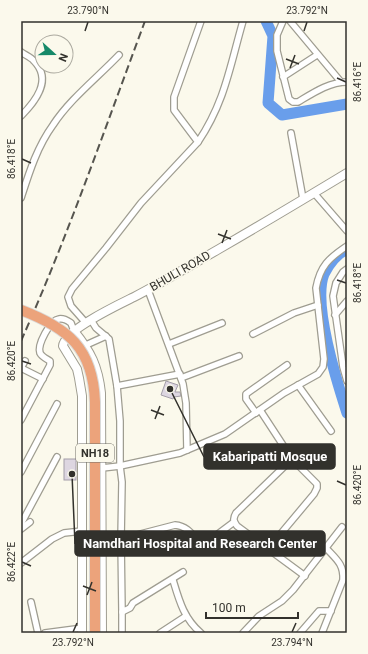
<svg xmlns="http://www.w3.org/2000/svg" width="368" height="654" font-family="Roboto,sans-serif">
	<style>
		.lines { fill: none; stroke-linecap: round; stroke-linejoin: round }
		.river { stroke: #699eeb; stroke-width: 11 }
		.building { fill: #ddd6e1; stroke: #a49ea8 }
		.street-casing { stroke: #9f9d91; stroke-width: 8 }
		.secondary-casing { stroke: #9f9d91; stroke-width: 10 }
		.street { stroke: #fff; stroke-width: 5.5 }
		.secondary { stroke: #fff; stroke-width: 8 }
		.rail { stroke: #56554f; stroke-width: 2; stroke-dasharray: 8 4; stroke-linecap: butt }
		.highway-bridge-casing { stroke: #dadad9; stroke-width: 12; stroke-linecap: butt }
		.highway-bridge { stroke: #eca37b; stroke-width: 10 }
		.ticks { fill: none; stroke: #32312c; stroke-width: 1.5 }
		.labels { text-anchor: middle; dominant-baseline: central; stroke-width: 3.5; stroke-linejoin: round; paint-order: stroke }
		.shield { fill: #fbf9ec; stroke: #6e6d66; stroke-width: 1 }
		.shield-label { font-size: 11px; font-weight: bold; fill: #32312c }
		.street-label { font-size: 12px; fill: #32312c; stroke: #fbf9ec }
		.leader { fill: none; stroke: #32312c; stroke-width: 1.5 }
		.callout-dot { fill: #32312c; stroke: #fbf9ec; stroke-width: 1.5 }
		.callout { fill: #32312c; stroke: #32312c; stroke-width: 1.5 }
		.callout-label { font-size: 13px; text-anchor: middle; font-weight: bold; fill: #fff }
		.neatline { fill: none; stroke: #32312c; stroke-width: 1.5 }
		.ticks-label { font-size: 10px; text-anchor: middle; fill: #32312c }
	</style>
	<rect width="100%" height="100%" fill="#fbf9ec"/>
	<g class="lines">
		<g class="river">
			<polyline points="266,21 273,36 268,103 282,115 347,104"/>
			<path d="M347,249C337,254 329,264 324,274C312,304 337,382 347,413"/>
		</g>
	</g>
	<g class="building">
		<polygon points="166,381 178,385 175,392 180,392 181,396 174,397 173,399 161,395"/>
		<rect x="64" y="459" width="12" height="21"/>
	</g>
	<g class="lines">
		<g class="street-casing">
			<g id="street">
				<path d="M283,21L277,35V51L289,99L293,102H298C313,93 329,82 347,82"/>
				<polyline points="290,21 341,82"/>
				<path d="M21,52C25,55 31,57 34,61C53,80 35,102 21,116"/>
				<polyline points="283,77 317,55"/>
				<polyline points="291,133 303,199"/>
				<path d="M198,142C225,102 230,66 243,21"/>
				<polyline points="314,193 347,231"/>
				<path d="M21,198C29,173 37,147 53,125C70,99 97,78 119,55"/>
				<polyline points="347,269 343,272 336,283 333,296 343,367 347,381"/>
				<polyline points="148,290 183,384 186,403 187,450"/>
				<polyline points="335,315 347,301"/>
				<polyline points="91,320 96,328 109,339 117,386 120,421 120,466 122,482 121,539 122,612 130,608 133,603 183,572"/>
				<polyline points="86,323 71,306 68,297 72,289 106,248 141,203 198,142 174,110 174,97 201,21"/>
				<polyline points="253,334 294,313 318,305"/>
				<polyline points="169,344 222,323"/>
				<polyline points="86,345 106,336"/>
				<polyline points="21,368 43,379"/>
				<polyline points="21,368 25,361"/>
				<polyline points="181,378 239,356"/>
				<polyline points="298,385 331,431"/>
				<polyline points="117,386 180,374"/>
				<polyline points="260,410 292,459 317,484 317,488 314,494 268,549"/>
				<polyline points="256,413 246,399 246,394 287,365"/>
				<path d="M21,420L50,365V361C47,359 42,357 40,353C37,345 50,320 59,319C64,318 68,321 71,323L74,331"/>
				<path d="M292,459L236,513C233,518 233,521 237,526L305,576"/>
				<path d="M102,468L120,466L180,453L225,434L284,393L318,374L323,367L324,359L316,288C320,266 329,258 347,246"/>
				<polyline points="21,472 57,404"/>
				<polyline points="21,524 57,457"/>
				<polyline points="21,529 30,522"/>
				<path d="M102,542L121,539L175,525C187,526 192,534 199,542L206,543L234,522"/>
				<polyline points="21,563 52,539 64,533 82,531"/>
				<path d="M173,580C179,600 184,619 201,633"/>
				<polyline points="31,602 38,633"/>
				<polyline points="45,633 83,628"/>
				<polyline points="122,633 122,612"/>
				<polyline points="160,633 186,616"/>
				<polyline points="243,633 259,616 282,601 293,590 342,527"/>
				<polyline points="300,633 319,611 331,611"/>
				<path d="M322,633L343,580C344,564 336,559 326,548"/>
			</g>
		</g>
		<g class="secondary-casing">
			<g id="secondary">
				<path d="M74,331C91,352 98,366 101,393L102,633"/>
				<path d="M82,633V396L79,378L77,369L63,346C64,330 120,304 134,297C163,282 191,265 219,249C262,224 304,199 347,173"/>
			</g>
		</g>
		<use href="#street" class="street"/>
		<use href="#secondary" class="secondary"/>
		<path class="rail" d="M21,341C68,236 105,128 145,21"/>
		<g class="highway-bridge-casing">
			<path id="highway-bridge" d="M21,310C68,328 93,348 95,402V633"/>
		</g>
		<use href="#highway-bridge" class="highway-bridge"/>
	</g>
	<path class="ticks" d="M85,31L88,22M304,31L307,22M286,59L299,64M290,68L295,55M337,78L346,82M22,159L31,163M218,234L231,239M222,243L227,230M337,280L346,283M22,361L31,364M151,410L164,415M155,419L160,406M337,481L346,485M22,562L31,566M83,586L96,591M87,595L92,582M73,632L77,623M292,632L296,623"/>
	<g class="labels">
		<rect class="shield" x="76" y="444" width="38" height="18" rx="3"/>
		<g class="shield-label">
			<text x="95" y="453">NH18</text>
		</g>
		<g class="street-label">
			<text transform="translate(180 271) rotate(-30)">BHULI ROAD</text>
		</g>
	</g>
	<path class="leader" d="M170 389L204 457M72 474L75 544"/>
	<g class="callout-dot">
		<circle cx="170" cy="389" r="4"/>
		<circle cx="72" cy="474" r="4"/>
	</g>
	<g class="callout">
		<rect x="204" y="444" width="131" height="25" rx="4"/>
		<rect x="75" y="531" width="250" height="25" rx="4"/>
	</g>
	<g class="callout-label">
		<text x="270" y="461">Kabaripatti Mosque</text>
		<text x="200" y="548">Namdhari Hospital and Research Center</text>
	</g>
	<rect width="368" height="654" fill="none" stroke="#fbf9ec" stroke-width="44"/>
	<g transform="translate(54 54) rotate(111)"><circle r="19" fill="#fbf9ec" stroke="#aba99f"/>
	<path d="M0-3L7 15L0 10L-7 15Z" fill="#168969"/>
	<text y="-6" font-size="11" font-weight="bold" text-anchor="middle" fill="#32312c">N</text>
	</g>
	<path d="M206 612v6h92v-6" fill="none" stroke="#32312c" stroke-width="2"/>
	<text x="212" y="612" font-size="12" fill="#32312c" stroke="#fbf9ec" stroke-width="3" paint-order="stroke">100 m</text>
	<rect x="22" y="22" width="324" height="610" class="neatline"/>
	<g class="ticks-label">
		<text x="88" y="14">23.790°N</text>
		<text x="307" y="14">23.792°N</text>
		<text transform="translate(357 82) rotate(-90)" y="4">86.416°E</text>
		<text transform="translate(11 159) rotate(-90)" y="4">86.418°E</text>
		<text transform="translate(357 283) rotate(-90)" y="4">86.418°E</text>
		<text transform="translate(11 361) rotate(-90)" y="4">86.420°E</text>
		<text transform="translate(357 485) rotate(-90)" y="4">86.420°E</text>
		<text transform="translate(11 562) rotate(-90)" y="4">86.422°E</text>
		<text x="73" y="646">23.792°N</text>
		<text x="292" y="646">23.794°N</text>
	</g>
</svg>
